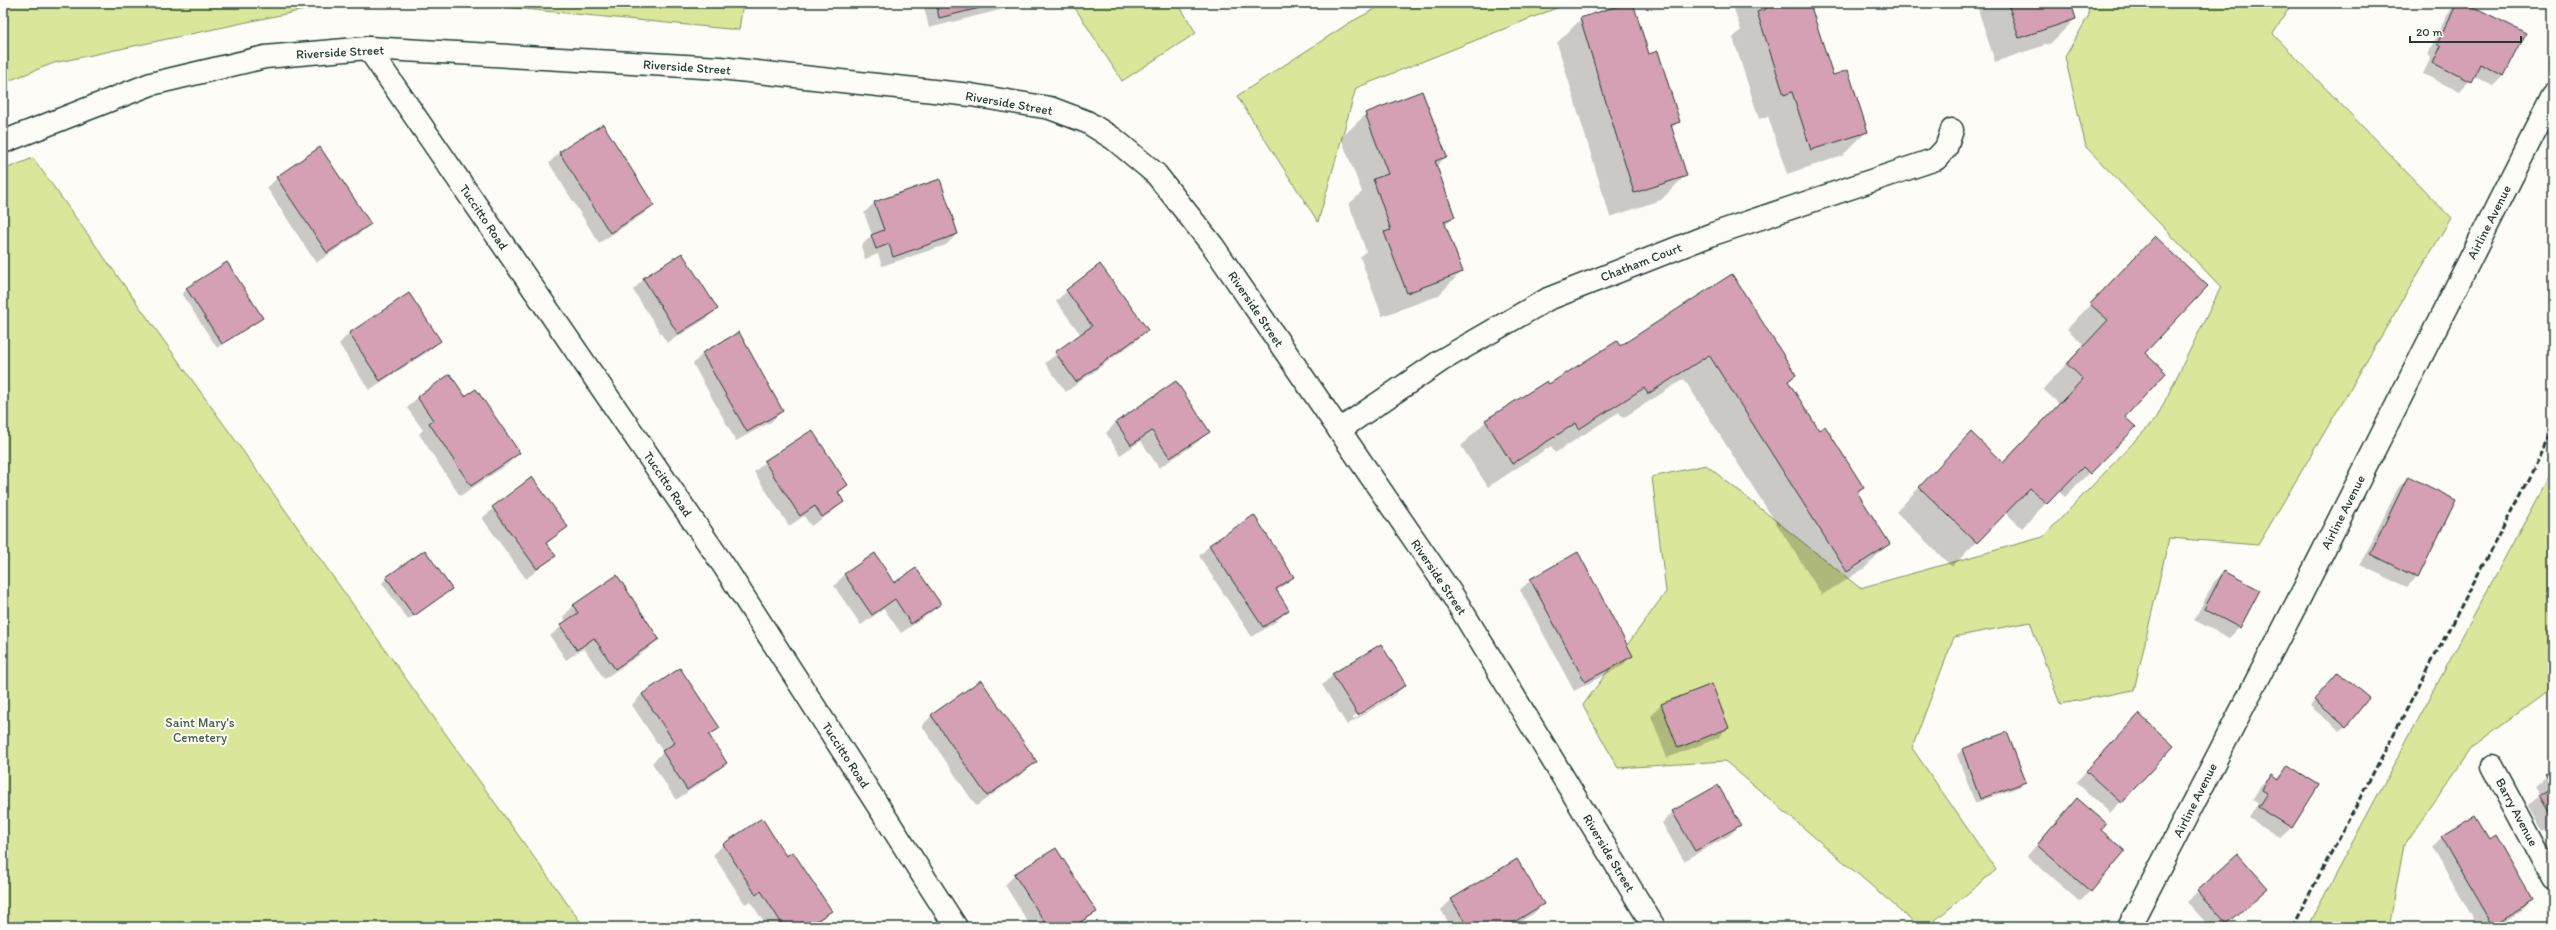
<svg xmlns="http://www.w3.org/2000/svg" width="2556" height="930" font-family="Itim,sans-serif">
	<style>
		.green { fill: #dae699; stroke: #7c9266 }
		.shadow { fill: #0003; fill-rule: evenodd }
		.building { fill: #d6a0b4; stroke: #1f3d34 }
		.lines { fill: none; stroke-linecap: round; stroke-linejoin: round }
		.minor-casing { stroke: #1f3d34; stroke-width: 25 }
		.minor { stroke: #fdfcf7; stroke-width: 22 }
		.rail { stroke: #1f3d34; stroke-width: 3; stroke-dasharray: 6 3; stroke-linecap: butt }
		.labels { text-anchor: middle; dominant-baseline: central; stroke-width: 4; stroke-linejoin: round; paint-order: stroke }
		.street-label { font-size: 13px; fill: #1f3d34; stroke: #fdfcf7 }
		.park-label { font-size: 13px; fill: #445f48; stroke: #fdfcf7 }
	</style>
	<rect width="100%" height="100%" fill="#fdfcf7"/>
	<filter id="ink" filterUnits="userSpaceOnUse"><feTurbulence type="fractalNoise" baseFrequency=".025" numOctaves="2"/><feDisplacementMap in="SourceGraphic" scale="8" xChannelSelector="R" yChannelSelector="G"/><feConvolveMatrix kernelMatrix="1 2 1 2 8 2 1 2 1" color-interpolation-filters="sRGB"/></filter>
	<g filter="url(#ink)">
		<g class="green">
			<polygon points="3,3 337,3 54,63 3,83"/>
			<polygon points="462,3 743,3 739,30"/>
			<polygon points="1072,3 1178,3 1196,33 1122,81"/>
			<polygon points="1386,3 1569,3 1356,88 1318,222 1237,96 1349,23"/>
			<polygon points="2087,3 2292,3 2273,34 2451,218 2258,545 2169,538 2134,690 2060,704 2030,622 1954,637 1912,748 1996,870 1927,927 1920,927 1725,761 1618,768 1583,705 1666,592 1652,477 1706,465 1860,588 2043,537 2156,419 2221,287 2086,147 2065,57 2089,15"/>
			<polygon points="33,158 584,927 3,927 3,170"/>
			<polygon points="2553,468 2553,687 2472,748 2404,845 2389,927 2307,927"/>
		</g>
		<g class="shadow">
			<polygon points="923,3 1019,3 1016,6 929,28"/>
			<polygon points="1632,3 1648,55 1679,121 1671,129 1685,176 1661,200 1610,217 1557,43 1581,19"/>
			<polygon points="1732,3 1819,3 1811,11 1832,77 1866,132 1842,156 1787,174 1768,116 1759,119 1733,38 1741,30"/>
			<polygon points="1976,3 2070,3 2075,19 2051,43 1995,62"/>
			<polygon points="2457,3 2464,3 2504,75 2493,86 2473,76 2460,92 2423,74 2431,57 2427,55 2449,11"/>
			<polygon points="1366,114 1445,157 1436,167 1454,216 1445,226 1462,271 1438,296 1382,316 1360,257 1366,251 1349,204 1362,192 1341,138"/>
			<polygon points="560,152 653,205 642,215 599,243 549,163"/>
			<polygon points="277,178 370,224 359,234 316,263 267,188"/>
			<polygon points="874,203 957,234 946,245 882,266 878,254 865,259 861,246 872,235 864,213"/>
			<polygon points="2155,237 2144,353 2123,417 2134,427 2065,497 2058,491 2022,528 2005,512 1952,567 1896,512 1947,458 2002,463 2059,404 2043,389 2084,345 2067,329"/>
			<polygon points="682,255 716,309 706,319 667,343 633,290 644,279"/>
			<polygon points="1732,275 1795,375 1788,382 1819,431 1863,488 1857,494 1889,543 1865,568 1822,595 1684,379 1623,418 1619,412 1555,453 1551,446 1488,487 1461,446 1486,421 1547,382 1549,385 1620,347"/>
			<polygon points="187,289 261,318 217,348 182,294"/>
			<polygon points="1067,291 1147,330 1136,341 1066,392 1045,363 1081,335 1056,301"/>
			<polygon points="349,333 439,341 429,351 369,390 339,344"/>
			<polygon points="703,353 782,411 771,422 736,441 693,364"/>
			<polygon points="1176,383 1208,431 1198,442 1159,468 1141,441 1120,455 1106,433 1116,422"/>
			<polygon points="418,397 464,398 518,453 508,464 460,496 419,434 423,430 407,408"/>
			<polygon points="765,462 847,485 838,494 843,502 832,512 811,526 804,516 789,526 754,472"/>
			<polygon points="2408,477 2417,577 2407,587 2360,565 2398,488"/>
			<polygon points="532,478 567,527 546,544 555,556 526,579 482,518"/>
			<polygon points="1254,516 1293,577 1276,592 1288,610 1277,621 1252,637 1199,556 1209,546"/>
			<polygon points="874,554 894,584 939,604 929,614 901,633 884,609 861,625 834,586 844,575"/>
			<polygon points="2224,572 2239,628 2229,638 2194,620 2214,582"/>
			<polygon points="617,577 658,639 648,649 604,679 584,648 566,660 550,636 567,622 563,617 573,606"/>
			<polygon points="387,578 451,589 408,620 382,583"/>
			<polygon points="1531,580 1632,655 1622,666 1574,691 1520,590"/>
			<path d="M1333,675L1405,685L1395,695L1347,725L1322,685ZM1394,691V694L1354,719L1353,717Z"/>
			<polygon points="2333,678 2345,726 2340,731 2310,706"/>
			<polygon points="1711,685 1728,727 1718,738 1667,758 1651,716 1661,705"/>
			<polygon points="642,694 718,728 709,737 726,763 715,773 676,800 652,763 663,752 632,705"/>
			<polygon points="932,715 1035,762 1025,772 976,806 922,726"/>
			<polygon points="2129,726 2172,747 2110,813 2076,782"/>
			<polygon points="1962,750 2024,782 2019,787 1975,803 1957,755"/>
			<polygon points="2288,766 2318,785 2291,828 2280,838 2249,818 2258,803 2252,800 2260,787 2271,776 2276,780"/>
			<polygon points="2553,771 2553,825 2543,830 2529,806 2541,795 2535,786"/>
			<polygon points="2077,799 2099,830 2090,891 2080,902 2027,856"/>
			<polygon points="1673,812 1740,825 1730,835 1684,861 1662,823"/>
			<polygon points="761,820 786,858 831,911 811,927 767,927 750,901 745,904 713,855 723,845"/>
			<polygon points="2442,837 2488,840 2532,901 2521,911 2495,927 2478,927 2432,847"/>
			<polygon points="1516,860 1543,904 1533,914 1511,927 1451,927 1441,910 1451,900"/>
			<polygon points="1015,875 1095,912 1077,927 1031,927 1005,885"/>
			<polygon points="2198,892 2256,898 2224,927 2210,927 2187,902"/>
		</g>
		<g class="building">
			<polygon points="936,3 1000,3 939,18"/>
			<polygon points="1627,3 1633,3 1649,54 1658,51 1680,122 1671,125 1687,176 1634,193 1580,18"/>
			<polygon points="1764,3 1812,3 1810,4 1833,75 1848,70 1868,132 1811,150 1792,92 1784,95 1757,12 1766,9"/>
			<polygon points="2008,3 2071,3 2076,19 2019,38"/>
			<polygon points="2457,3 2466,3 2526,33 2504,76 2480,64 2471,82 2433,63 2441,46 2437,44"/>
			<polygon points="1422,91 1447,157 1435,161 1455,217 1444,221 1463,272 1407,293 1384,232 1391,230 1373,179 1388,174 1365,113"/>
			<polygon points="603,124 654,205 610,233 559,152"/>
			<polygon points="320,147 371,224 327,253 276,177"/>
			<polygon points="940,179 958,234 893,257 889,244 876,249 871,235 884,230 874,202"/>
			<polygon points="2155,236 2208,286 2145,353 2166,373 2125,417 2136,427 2090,474 2083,467 2047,504 2030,488 1977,543 1919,487 1971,432 2003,463 2083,379 2067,364 2108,320 2090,304"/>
			<polygon points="682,253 718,309 678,334 643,278"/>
			<polygon points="227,262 263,318 222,344 186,288"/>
			<polygon points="1100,264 1148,330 1076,382 1055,352 1092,326 1066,290"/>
			<polygon points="1732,274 1796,375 1788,381 1819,430 1825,426 1864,488 1857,492 1890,544 1847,572 1709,355 1648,394 1644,388 1579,429 1576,423 1512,464 1485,420 1547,381 1549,384 1617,341 1620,346"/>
			<polygon points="409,293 441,341 380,381 349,333"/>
			<polygon points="739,332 783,411 747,432 702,353"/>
			<polygon points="450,374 465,396 476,389 520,453 471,486 429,423 433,420 417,397"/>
			<polygon points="1176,381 1210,432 1170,458 1152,431 1131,445 1116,422"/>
			<polygon points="812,430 848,485 838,492 844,502 822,517 815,506 800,516 764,461"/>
			<polygon points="2408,476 2456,500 2418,578 2370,554"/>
			<polygon points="532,477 568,527 546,543 556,556 537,569 492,507"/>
			<polygon points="1254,515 1294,577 1276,589 1289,610 1263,627 1209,545"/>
			<polygon points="425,550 452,589 414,616 386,577"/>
			<polygon points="1578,552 1633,656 1585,682 1530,579"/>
			<polygon points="875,553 894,583 916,568 941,604 911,624 895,599 872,615 844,574"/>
			<polygon points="2224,571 2260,590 2240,628 2204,609"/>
			<polygon points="617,575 659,639 615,669 594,638 577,650 560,625 578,613 573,605"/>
			<polygon points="1381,644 1406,685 1358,715 1332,674"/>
			<polygon points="680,668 720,728 709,735 727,763 687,790 662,751 675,743 642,694"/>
			<polygon points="2338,672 2369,698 2346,727 2314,700"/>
			<polygon points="981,680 1037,762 987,796 931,715"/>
			<polygon points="1712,684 1729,728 1678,748 1661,704"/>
			<polygon points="2139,714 2174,746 2121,803 2086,771"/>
			<polygon points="2007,732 2026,782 1980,799 1962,749"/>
			<polygon points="2288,765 2319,785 2292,828 2258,807 2267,793 2262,790 2271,775 2278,780"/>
			<polygon points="2553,770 2553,819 2539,795 2553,787 2545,774"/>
			<polygon points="1718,785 1741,825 1695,851 1672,811"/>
			<polygon points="2077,798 2106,823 2101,830 2125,851 2091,892 2037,845"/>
			<polygon points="2475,816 2489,839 2495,835 2533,901 2493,925 2441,836"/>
			<polygon points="762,818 786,856 793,852 832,911 807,927 784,927 761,891 756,895 723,844"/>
			<polygon points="1056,848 1097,912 1072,927 1048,927 1014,874"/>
			<polygon points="2238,854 2268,888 2227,924 2197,891"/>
			<polygon points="1517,859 1544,904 1506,927 1468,927 1451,899"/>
		</g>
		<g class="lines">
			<g class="minor-casing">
				<g id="minor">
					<polyline points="368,48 724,566 956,927"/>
					<polyline points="3,142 151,84 265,57 368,48 720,68 971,95 1050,108 1087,122 1114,139 1156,174 1213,246 1453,596 1654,927"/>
					<polyline points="1339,430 1442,360 1548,299 1713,234 1936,159 1946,148 1952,130"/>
					<polyline points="2492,766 2553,880"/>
					<polyline points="2129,927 2302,593 2553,95"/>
				</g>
			</g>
			<use href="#minor" class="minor"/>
			<polyline class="rail" points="2292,927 2553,432"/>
		</g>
	</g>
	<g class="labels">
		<g class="street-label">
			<text transform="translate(340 52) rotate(-3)">Riverside Street</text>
			<text transform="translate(687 67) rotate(4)">Riverside Street</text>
			<text transform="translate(1009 103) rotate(10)">Riverside Street</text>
			<text transform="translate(484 217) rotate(56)">Tuccitto Road</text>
			<text transform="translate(2489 222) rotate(-63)">Airline Avenue</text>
			<text transform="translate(1641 262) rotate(-21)">Chatham Court</text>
			<text transform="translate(1256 309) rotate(56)">Riverside Street</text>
			<text transform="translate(668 484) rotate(56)">Tuccitto Road</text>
			<text transform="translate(2343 512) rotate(-63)">Airline Avenue</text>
			<text transform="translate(1439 577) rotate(56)">Riverside Street</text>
			<text transform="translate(846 755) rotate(57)">Tuccitto Road</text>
			<text transform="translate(2195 800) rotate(-63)">Airline Avenue</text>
			<text transform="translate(2517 812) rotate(62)">Barry Avenue</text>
			<text transform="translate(1609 853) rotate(59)">Riverside Street</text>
		</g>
		<g class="park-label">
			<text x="200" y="722">Saint Mary's<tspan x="200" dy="15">Cemetery</tspan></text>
		</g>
	</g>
	<rect width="2556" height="930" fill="none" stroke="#fdfcf7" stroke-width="16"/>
	<rect x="8" y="8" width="2540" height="914" fill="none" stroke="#1f3d34" stroke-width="1.5" filter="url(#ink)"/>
	<path d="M2410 36v6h111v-6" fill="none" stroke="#1f3d34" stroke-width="2"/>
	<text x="2416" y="36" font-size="12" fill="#1f3d34" stroke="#fdfcf7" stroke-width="3" paint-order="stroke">20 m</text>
</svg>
